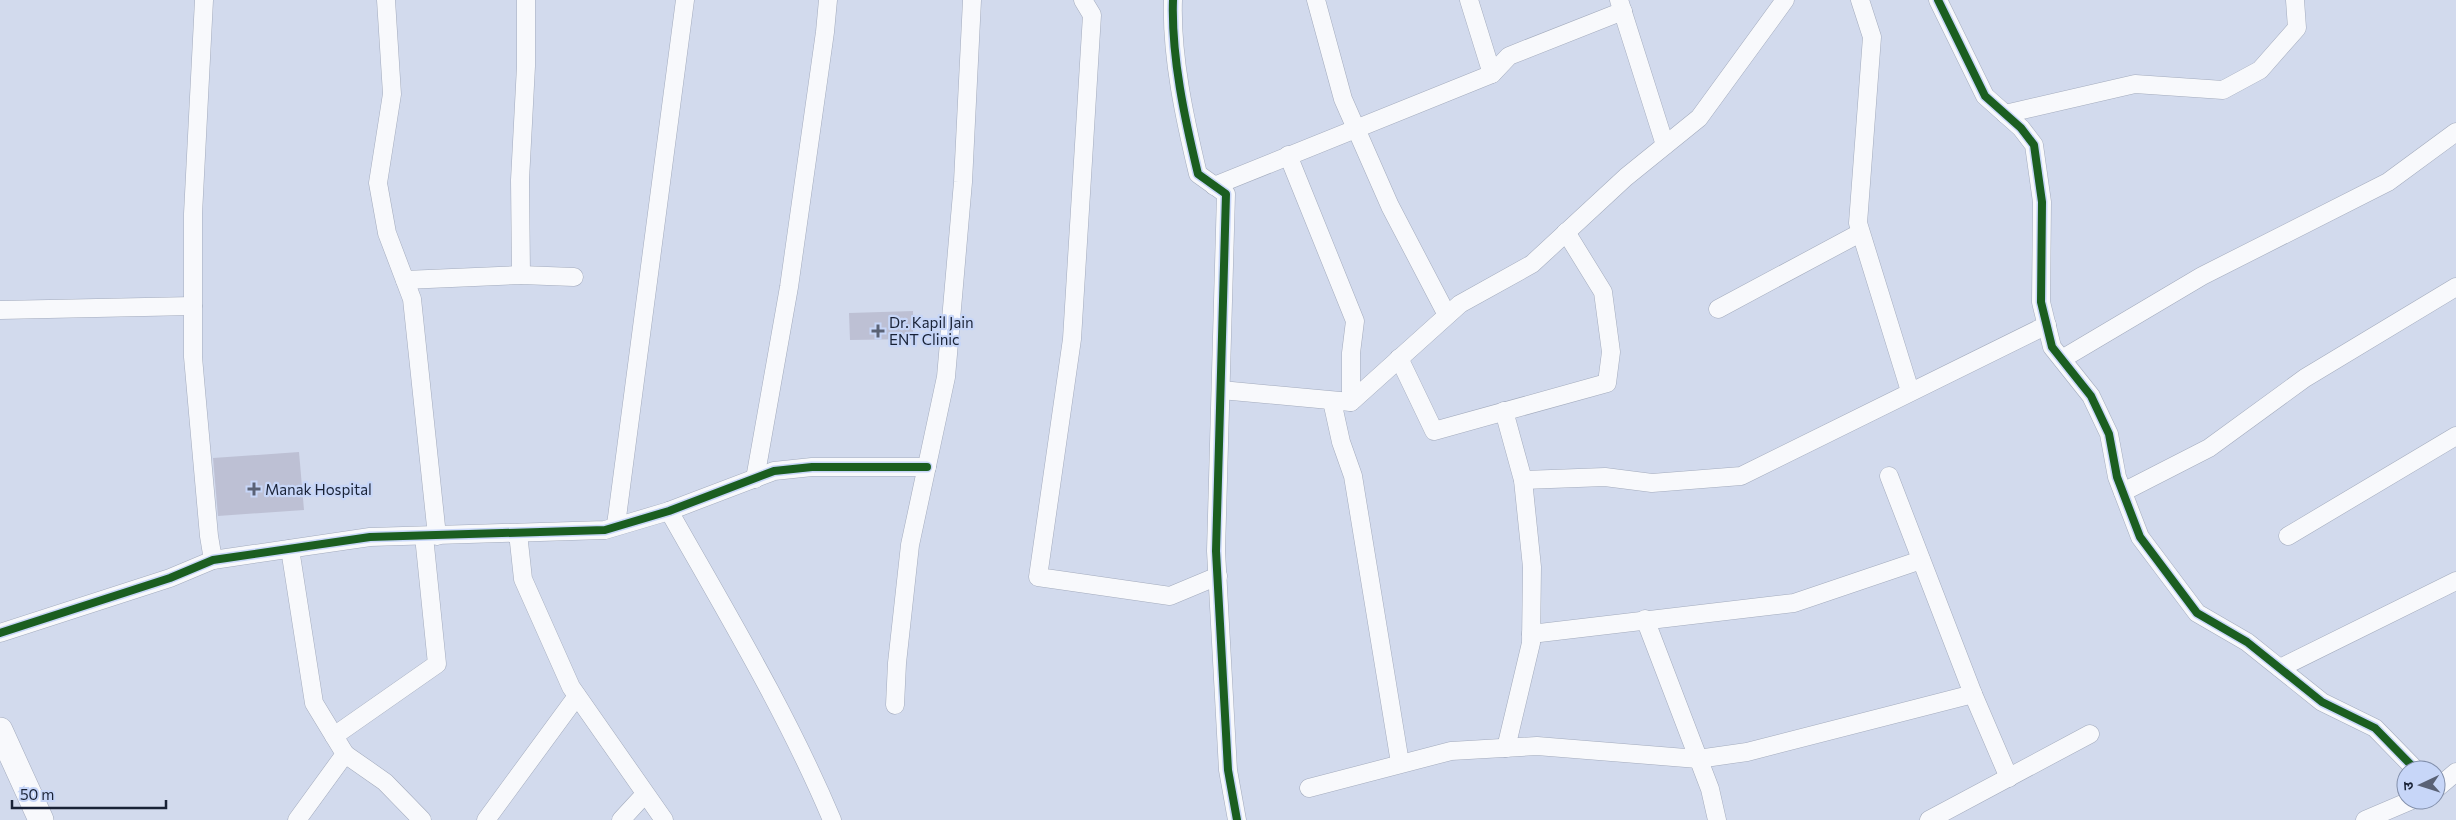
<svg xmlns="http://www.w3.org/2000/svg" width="2456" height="820" font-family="Commissioner,'Noto Sans Devanagari',sans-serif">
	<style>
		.building { fill: #bdc0d4 }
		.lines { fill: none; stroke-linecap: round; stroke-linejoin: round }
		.street-casing { stroke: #a3abbd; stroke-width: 19 }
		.secondary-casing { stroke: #a3abbd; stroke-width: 26 }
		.street { stroke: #f8f9fc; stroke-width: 18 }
		.secondary { stroke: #f8f9fc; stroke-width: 25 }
		.cycleway-casing { stroke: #c7d6f8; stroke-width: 11 }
		.cycleway { stroke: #1b5e20; stroke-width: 8 }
		.poi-dot { fill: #5a6276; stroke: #c7d6f8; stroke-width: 2 }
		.labels { text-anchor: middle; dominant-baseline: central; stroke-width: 4.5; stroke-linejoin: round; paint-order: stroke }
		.poi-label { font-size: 15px; fill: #192236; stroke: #c7d6f8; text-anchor: start }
	</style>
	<rect width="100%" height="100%" fill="#d2daed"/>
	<g class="building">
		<polygon points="913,311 913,339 850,340 849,313"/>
		<polygon points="299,452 304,510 218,516 213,458"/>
	</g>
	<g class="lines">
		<g class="street-casing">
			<g id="street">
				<polyline points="204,0 193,214 193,357 209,536 213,560"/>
				<polyline points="386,0 392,94 378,183 387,233 412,299 437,536"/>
				<polyline points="1083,0 1092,15 1072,339 1038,577 1170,596 1218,576"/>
				<path d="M1173,0C1171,56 1185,120 1198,174L1226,194L1216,551L1228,770L1237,820"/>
				<polyline points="1316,0 1343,99 1390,206 1447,315"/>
				<polyline points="1469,0 1492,74"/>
				<polyline points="1619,0 1665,145"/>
				<polyline points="1860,0 1872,37 1858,223 1910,391"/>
				<polyline points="1938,0 1985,96 2021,128 2034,145 2042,202 2041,302 2052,347 2091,396 2109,434 2117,477 2140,537 2197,613 2247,642 2322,702 2375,728 2416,770"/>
				<polyline points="2005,114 2135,84 2223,90 2260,70 2297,28 2295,0"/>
				<polyline points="1288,155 1355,321 1351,353 1351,402"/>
				<polyline points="1214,186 1492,74 1509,56 1623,11"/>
				<polyline points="521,275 520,180 526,66 526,0"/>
				<polyline points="405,280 521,275 574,277"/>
				<polyline points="1718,309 1860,233"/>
				<polyline points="0,310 193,306"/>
				<polyline points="1399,358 1434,431 1607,383 1611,352 1603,292 1566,232"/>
				<polyline points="2062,359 2202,276 2388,182 2456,132"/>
				<polyline points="1221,390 1351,402 1460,304 1532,264 1626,177 1699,118 1785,0"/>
				<polyline points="1332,401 1341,442 1353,476 1400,763"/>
				<polyline points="1504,411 1523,480 1532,567 1531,643 1506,748"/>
				<polyline points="1889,476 1973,694 2009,778"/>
				<polyline points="755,479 789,287 825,32 828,0"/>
				<polyline points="1523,480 1605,477 1652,483 1741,476 2047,325"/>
				<polyline points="2123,492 2209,448 2305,378 2456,287"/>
				<path d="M669,511C726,612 787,713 832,820"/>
				<polyline points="616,525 685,0"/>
				<polyline points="518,533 523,579 571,687 664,820"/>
				<polyline points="2288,536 2456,436"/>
				<polyline points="290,549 314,703 345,754 297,820"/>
				<polyline points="1645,619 1710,789 1717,820"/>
				<polyline points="0,633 170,578 213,560 370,537 605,530 669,511 774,471 812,467 927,467"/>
				<polyline points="1531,634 1794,603 1921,560"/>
				<polyline points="2280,668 2456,581"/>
				<polyline points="895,705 897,663 910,545 946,377 963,182 972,0"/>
				<polyline points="334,736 437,664 424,536"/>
				<polyline points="345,754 385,782 422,820"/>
				<polyline points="1309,788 1451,751 1537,746 1698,759 1747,752 1973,694"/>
				<polyline points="2436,789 2456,772"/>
				<polyline points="486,820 577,696"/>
				<polyline points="621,820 645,794"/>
				<polyline points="1929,820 2090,734"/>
				<polyline points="2365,820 2412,800"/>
			</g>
		</g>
		<g class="secondary-casing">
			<polyline id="secondary" points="0,730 41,820"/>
		</g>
		<use href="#street" class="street"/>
		<use href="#secondary" class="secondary"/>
		<g class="cycleway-casing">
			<g id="cycleway">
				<path d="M1173,0C1171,56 1185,120 1198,174L1226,194L1216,551L1228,770L1237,820"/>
				<polyline points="1938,0 1985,96 2021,128 2034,145 2042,202 2041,302 2052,347 2091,396 2109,434 2117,477 2140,537 2197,613 2247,642 2322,702 2375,728 2416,770"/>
				<polyline points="0,633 170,578 213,560 370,537 605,530 669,511 774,471 812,467 927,467"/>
			</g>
		</g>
		<use href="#cycleway" class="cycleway"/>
	</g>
	<g class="poi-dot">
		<path d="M875.5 323.5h5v5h5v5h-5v5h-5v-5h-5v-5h5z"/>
		<path d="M251.5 481.5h5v5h5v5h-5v5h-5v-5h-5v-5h5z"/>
	</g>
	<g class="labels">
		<g class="poi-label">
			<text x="889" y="322">Dr. Kapil Jain<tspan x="889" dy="17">ENT Clinic</tspan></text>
			<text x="265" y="489">Manak Hospital</text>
		</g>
	</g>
	<g transform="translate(2421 785) rotate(266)"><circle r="24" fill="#c7d6f8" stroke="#818eaa"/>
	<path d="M0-4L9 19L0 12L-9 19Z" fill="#5a6276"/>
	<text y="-8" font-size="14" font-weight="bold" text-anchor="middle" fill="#192236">उ</text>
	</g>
	<path d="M12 800v8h154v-8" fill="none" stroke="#192236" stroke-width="2.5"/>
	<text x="20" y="800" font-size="15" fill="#192236" stroke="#c7d6f8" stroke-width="4" paint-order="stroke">50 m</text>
</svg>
